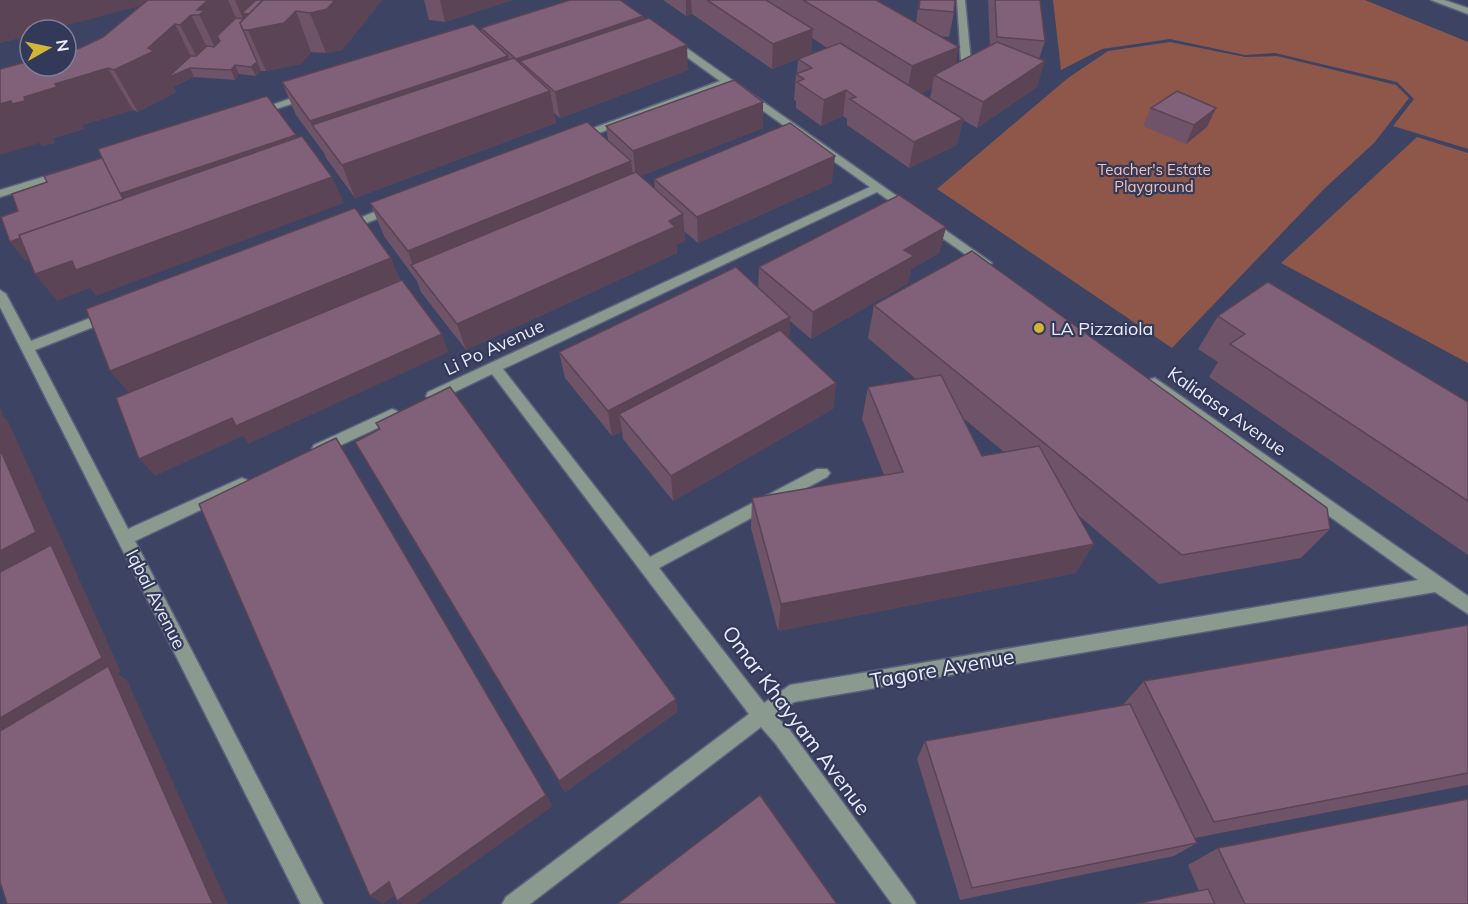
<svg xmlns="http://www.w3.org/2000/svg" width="1468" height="904" font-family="Mulish,sans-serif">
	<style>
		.green { fill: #8e5749 }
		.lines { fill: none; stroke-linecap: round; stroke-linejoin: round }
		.minor-casing { stroke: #5c617f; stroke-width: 3 }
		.minor { fill: #8a9a8f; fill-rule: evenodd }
		.wall { fill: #6f5368; fill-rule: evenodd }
		.shaded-wall { fill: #5a4455 }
		.building { fill: #816179; stroke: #5a4455; stroke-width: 1.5 }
		.poi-dot { fill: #d4b635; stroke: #333958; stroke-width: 2 }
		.labels { text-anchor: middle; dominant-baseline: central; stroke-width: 4.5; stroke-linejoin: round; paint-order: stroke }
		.far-park-label { font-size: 15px; fill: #f8c0b0; stroke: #333958 }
		.poi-label { font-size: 18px; fill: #e9ecfc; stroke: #333958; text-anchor: start }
		.street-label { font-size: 18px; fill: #e9ecfc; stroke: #333958 }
		.near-street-label { font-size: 21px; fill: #e9ecfc; stroke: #333958 }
	</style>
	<rect width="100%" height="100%" fill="#3d4363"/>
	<g class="green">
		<polygon points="1053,0 1365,0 1468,42 1468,149 1393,126 1414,99 1397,82 1275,53 1245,55 1170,39 1102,49 1061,70"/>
		<polygon points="1170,42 1245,57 1277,56 1396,85 1409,98 1374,143 1324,189 1172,348 937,189 1068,78 1108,51"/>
		<polygon points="1417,137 1468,153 1468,363 1281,263"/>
	</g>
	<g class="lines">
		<g class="minor-casing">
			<g id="minor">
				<polygon points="957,0 965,0 971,62 960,77 957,78 952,75 961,62"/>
				<polygon points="1431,0 1444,0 1468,8 1468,14"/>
				<polygon points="669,40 675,40 992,263 986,267 982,266 877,192 503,369 650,557 817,469 827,469 830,473 827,477 659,568 764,703 790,685 1418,580 1150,387 1148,383 1150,379 1155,378 1468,596 1468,614 1435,592 794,702 776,716 789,729 912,897 916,904 892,904 775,743 761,727 530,904 502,904 506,897 749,714 492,374 438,400 433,401 426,396 428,392 870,187 727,85 583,139 575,139 575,135 720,81 669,44"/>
				<polygon points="309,92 313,93 313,97 257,115 252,112"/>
				<polygon points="63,171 69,174 67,176 0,197 0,190"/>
				<polygon points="394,204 398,205 398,211 350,229 342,229 340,226"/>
				<polygon points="0,290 6,294 31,341 106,312 116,312 118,315 116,318 35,350 128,529 237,480 242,478 247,480 250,484 247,488 135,541 323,904 301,904 0,307"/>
				<polygon points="392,409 397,411 399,415 397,419 324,453 314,453 312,449 314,445"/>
			</g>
		</g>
		<use href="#minor" class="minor"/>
	</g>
	<g class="wall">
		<polygon points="0,0 382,0 342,50 326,53 311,52 301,64 266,71 261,71 256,76 239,74 235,80 194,77 173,87 176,92 138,112 133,110 82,125 84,129 53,138 54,143 42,146 40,143 80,48 103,37 140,6 30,30 30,35 0,43"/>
		<polygon points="424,0 512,0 445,22 429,20"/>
		<path d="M663,0H876L916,23L919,0H955L954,12L949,37L939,36L956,64L990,46L988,0H1040L1045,41L1039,59L1037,87L977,128L963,120L957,145L909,168L847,125V119L843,116L821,126L796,108V101L794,100L796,74L797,73L798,59L827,48L812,38L811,54L772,69L692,14L686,16ZM932,88L930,98L921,93Z"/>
		<polygon points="643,16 644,20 688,70 560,118 554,113 556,123 355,198 326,158 324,153 296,115 282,82 481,32 481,28"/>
		<polygon points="763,102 763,128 640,176 655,189 654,179 832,183 698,243 684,231 685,241 676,245 677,253 466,350 421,292 417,281 384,236 370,203 608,140 606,126"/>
		<polygon points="1151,108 1216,108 1207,127 1186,144 1143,126"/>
		<polygon points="946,227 939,253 911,269 908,283 811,339 790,321 789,338 836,383 833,409 673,501 623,439 622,431 612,436 565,378 559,352 758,288 759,267"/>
		<path d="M874,305L1330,529L1301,558L1159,584L1078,515L1076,573L778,631L751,528L752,498L884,475L862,419L868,387L916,379L868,338ZM963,418L1004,452L982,456Z"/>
		<polygon points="1218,316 1468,402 1468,555 1209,377 1218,362 1198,349"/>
		<polygon points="355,442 676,699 677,712 565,792"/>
		<polygon points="1468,625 1468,785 1195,838 1197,843 1174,856 960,900 917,759 925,741 1122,706 1144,681"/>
		<polygon points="1218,848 1468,904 1136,904 1199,891 1188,865"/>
	</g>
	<g class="shaded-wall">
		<polygon points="0,0 153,0 148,4 49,30 30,30 30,35 0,43"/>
		<polygon points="208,0 228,0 240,27 219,56 197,10"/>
		<polygon points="235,0 268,0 247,28"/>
		<polygon points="335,0 382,0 342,50 326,53 310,13"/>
		<polygon points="440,0 512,0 445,22"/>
		<polygon points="686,0 691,0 692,14 686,16"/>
		<polygon points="296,11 311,52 301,64 266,71 248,30"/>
		<polygon points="191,15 211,55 201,65 180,25"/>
		<polygon points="643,16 645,41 520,61 525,83 521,84 516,59"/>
		<polygon points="175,24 195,65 190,68 194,77 173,87 176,92 138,112 114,70 148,48"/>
		<polygon points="813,29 811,54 772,69 773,44"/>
		<polygon points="687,45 688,70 560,118 555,92"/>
		<polygon points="959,47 953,79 934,75 932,88 906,99 912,66"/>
		<polygon points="508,56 515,88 312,125 310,121"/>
		<polygon points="1045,61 1037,87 977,128 983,102"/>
		<polygon points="257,62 261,71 256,76 251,67"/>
		<polygon points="235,65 239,74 235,80 231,70"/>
		<polygon points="108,68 133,110 82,125 84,129 53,138 54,143 42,146 40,143 0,155 0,104 24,97 55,84"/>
		<polygon points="846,90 843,116 821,126 824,100"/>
		<polygon points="550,91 556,123 355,198 342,165"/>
		<polygon points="763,102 763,128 636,178 633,151"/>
		<polygon points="1216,108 1207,127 1186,144 1194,125"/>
		<polygon points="963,119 957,145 909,168 914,142"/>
		<polygon points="296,135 307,161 137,220 25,261 10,242 119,194"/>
		<polygon points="835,156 832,183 698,243 697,217"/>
		<polygon points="631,161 635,194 414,269 408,251"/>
		<polygon points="332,177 344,203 96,296 90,288 57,301 35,274 72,261"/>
		<polygon points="683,214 685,241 676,245 677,253 466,350 457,324"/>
		<polygon points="946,227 939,253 911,269 908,283 811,339 813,312 904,250"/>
		<polygon points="391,258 405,291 137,403 110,371"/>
		<polygon points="790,317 789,343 619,414 622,431 612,436 608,411"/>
		<polygon points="442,334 449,352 248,444 243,436 155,476 139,459 232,418"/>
		<polygon points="836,383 833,409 673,501 671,476"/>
		<polygon points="0,407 3,413 1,414 8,421 121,672 118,674 127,680 228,904 213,904 0,745"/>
		<polygon points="1094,544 1076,573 778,631 781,604"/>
		<polygon points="676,699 677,712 565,792 559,781"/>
		<polygon points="546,795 553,806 416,904 403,904 397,901"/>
		<polygon points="389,882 402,891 383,904 370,896"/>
	</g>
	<g class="building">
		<polygon points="148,0 208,0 197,10 205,10 199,15 191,15 180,25 175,24 148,48 154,51 114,70 108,68 55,84 57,87 24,97 25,101 12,104 11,101 0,104 0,69 30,61 30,66 66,66 66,52 80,48 103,37"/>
		<polygon points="256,0 263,0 240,23 257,62 251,67 235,65 231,70 190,68 167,78 191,56 196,56 207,46 214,47 220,41 217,36 236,18 243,19 248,14 242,13"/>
		<polygon points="263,0 335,0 327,9 310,13 296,11 284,23 248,30 243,30 240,23"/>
		<polygon points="570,0 620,0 643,16 516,59 481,28"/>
		<polygon points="707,0 766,0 813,29 773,44"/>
		<polygon points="803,0 876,0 959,47 912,66"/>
		<polygon points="920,0 955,0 954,12 919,9"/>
		<polygon points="995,0 1040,0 1045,41 997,37"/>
		<polygon points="649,18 687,45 555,92 520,61"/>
		<polygon points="473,24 508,56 310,121 282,82"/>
		<polygon points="997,42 1045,61 983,102 934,75"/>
		<polygon points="840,43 963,119 914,142 850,99 856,97 846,90 824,100 797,82 804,79 796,74 812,68 798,59"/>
		<polygon points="514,58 550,91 342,165 312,125"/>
		<polygon points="734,80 763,102 633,151 606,126"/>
		<polygon points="1177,91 1216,108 1194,125 1151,108"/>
		<polygon points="267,96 296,135 119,194 98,149"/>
		<polygon points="587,122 631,161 408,251 370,203"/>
		<polygon points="790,123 835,156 697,217 654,179"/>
		<polygon points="302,136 332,177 76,270 72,261 35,274 19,235"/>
		<polygon points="102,158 123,199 19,235 20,238 10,242 1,217 18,211 12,194 47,182 44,176"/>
		<polygon points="636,172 683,214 669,221 675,227 457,324 411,265"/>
		<polygon points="899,195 946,227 904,250 914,256 813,312 759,267"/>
		<polygon points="355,208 391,258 110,371 86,309"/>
		<polygon points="972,251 1327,508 1330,529 1182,555 874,305"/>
		<polygon points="736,267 790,317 608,411 559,352"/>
		<polygon points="402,280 442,334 236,426 232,418 139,459 116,398"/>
		<polygon points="1268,282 1468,402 1468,501 1230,344 1245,334 1218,316"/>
		<polygon points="780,330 836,383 671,476 619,414"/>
		<polygon points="941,375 982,456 1039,446 1094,544 781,604 752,498 903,472 868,387"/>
		<polygon points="450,387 676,699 559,781 355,442 380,429 376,423"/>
		<polygon points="336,438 546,795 397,901 389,882 370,896 199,504"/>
		<polygon points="0,449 36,532 0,551"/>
		<polygon points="51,545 102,658 0,718 0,572"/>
		<polygon points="1468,625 1468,773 1214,822 1144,681"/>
		<polygon points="108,666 213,904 7,904 0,882 0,731"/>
		<polygon points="1130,704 1197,843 972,888 925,741"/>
		<polygon points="760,795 837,904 617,904"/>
		<polygon points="1468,799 1468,904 1245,904 1218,848"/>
		<polygon points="1208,889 1215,904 1136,904"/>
	</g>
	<circle class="poi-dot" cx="1039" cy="328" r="6"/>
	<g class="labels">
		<g class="far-park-label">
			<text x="1154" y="169">Teacher's Estate<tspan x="1154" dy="17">Playground</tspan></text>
		</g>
		<g class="poi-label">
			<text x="1051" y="328">LA Pizzaiola</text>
		</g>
		<g class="street-label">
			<text transform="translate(494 347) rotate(-25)">Li Po Avenue</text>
			<text transform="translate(1227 411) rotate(35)">Kalidasa Avenue</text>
			<text transform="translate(156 599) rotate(63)">Iqbal Avenue</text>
		</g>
		<g class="near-street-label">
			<text transform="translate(942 668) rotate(-10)">Tagore Avenue</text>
			<text transform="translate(797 720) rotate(53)">Omar Khayyam Avenue</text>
		</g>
	</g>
	<g transform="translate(48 48) rotate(81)"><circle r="28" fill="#333958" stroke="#7c819a" stroke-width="1.5"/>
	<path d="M0-4.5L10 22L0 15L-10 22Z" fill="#d4b635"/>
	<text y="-9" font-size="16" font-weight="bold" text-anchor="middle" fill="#e9ecfc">N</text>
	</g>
</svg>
